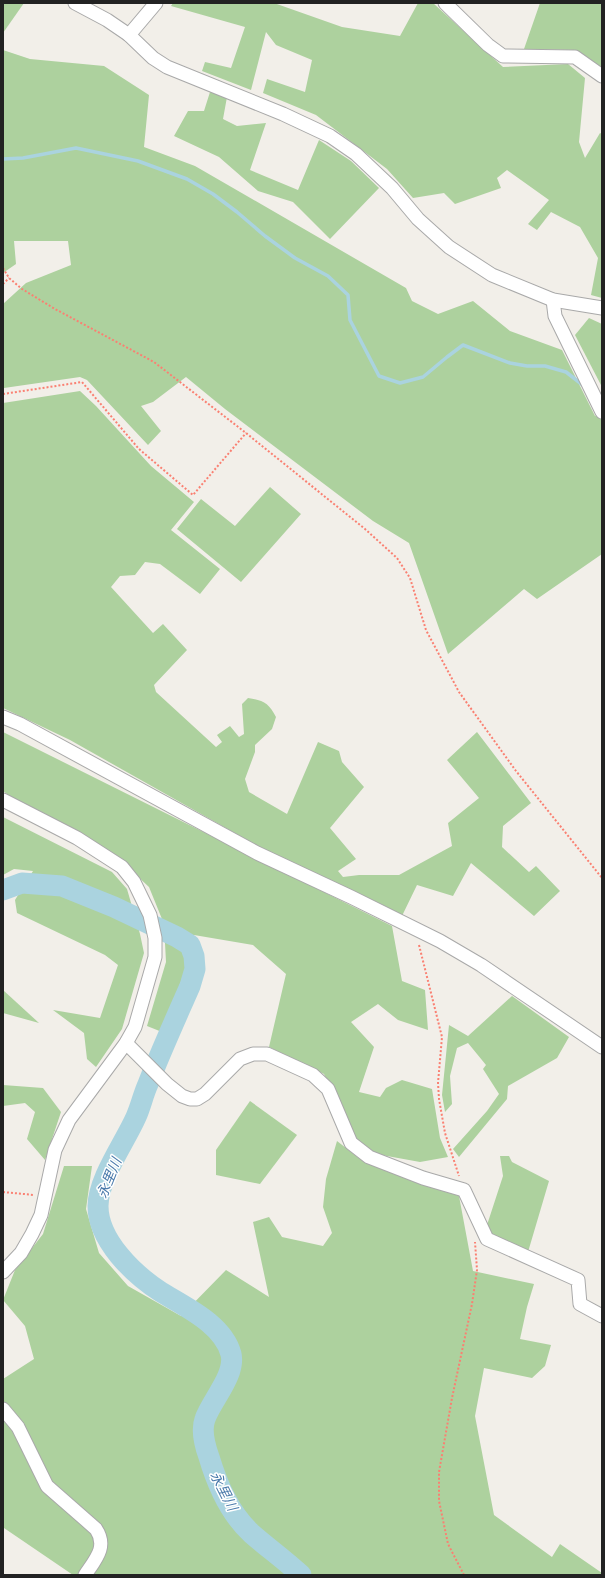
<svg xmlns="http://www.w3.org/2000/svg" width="605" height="1578" font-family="'Space Grotesk','Noto Sans JP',sans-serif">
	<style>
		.forest { fill: #add19e }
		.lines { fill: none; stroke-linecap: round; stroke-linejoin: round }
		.stream { stroke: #aad3df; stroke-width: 3.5 }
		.river { stroke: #aad3df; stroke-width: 21 }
		.street-casing { stroke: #a9a9a9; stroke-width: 15 }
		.path { stroke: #fa8072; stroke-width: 2; stroke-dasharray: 2 2; stroke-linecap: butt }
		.street { stroke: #fff; stroke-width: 13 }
		.labels { text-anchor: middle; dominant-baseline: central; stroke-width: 3; stroke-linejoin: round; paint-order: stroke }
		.water-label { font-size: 14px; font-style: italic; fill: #4a7aab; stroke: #fff }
	</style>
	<rect width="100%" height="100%" fill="#f2efe9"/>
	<g class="forest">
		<polygon points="3,3 24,3 3,33"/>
		<polygon points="173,3 274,3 342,27 400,36 418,3 433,3 503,67 568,64 585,78 579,142 585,158 600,133 602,134 602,298 591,295 598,258 580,227 551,212 537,230 528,224 549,200 507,170 497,178 501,188 455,204 444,193 413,198 387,169 316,115 263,93 267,79 305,92 312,60 276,45 266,32 251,90 202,71 205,62 231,68 245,27 171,6"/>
		<polygon points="540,3 602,3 602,70 574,50 524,49"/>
		<polygon points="3,50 30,59 104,66 149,95 144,147 195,166 406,288 412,301 438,314 473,301 510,331 562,350 595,416 602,417 602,554 537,599 524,589 448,654 409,543 373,521 225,409 186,377 153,402 141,406 161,431 148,445 87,380 80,377 4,388 3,304 26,283 71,265 68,241 14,241 16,264 3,273"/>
		<polygon points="210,92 227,97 223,119 237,126 266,123 250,170 298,190 319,140 351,161 379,188 330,239 293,202 258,191 219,157 174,136 188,111 204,111"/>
		<polygon points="589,318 602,324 602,387 575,335"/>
		<path d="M80,391L96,406L151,466L194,502L171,530L220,569L200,594L160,564L145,562L135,575L120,576L111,587L153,633L163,624L187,650L154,685L156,692L216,747L222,742L217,735L230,726L239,737L244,734L242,704L248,698C263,700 269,703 276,717L272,729L255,745V752L245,779L249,792L287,814L318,742L339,751L342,762L364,787L330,828L356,859L338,871L343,877L359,875H399L452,846L448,823L479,798L447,760L477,732L531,803L503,826L502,847L529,872L536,866L560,891L534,916L471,863L453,896L417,885L401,918L279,858L70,740L3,708V403Z"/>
		<polygon points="270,487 301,514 241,582 177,529 201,499 235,526"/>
		<polygon points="3,732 392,926 402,981 425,990 428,1030 398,1020 378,1004 351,1022 374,1047 359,1092 380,1097 386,1088 402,1080 432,1089 440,1138 448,1157 420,1162 376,1154 355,1140 324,1074 269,1047 286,974 253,945 194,935 186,950 188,963 162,1032 147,1026 166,962 164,924 149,887 118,858 19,803 3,791"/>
		<polygon points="3,817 112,872 127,889 140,934 144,953 122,1029 96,1067 87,1059 84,1033 53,1010 100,1018 118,965 105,955 17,913 15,900 33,871 14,869 3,875"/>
		<polygon points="3,990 39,1023 3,1013"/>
		<polygon points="512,996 569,1037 557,1058 508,1086 507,1099 459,1157 453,1149 487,1111 499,1094 483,1069 486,1065 468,1043 457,1048 450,1076 452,1104 445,1112 442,1095 449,1025 468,1036"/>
		<polygon points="3,1085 43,1088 61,1112 45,1160 27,1139 35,1112 25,1103 3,1106"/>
		<polygon points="250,1101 297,1135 260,1184 216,1175 216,1150"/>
		<polygon points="337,1141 360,1159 459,1196 473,1271 534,1284 527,1307 520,1339 551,1345 545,1366 532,1378 484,1368 475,1416 494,1515 552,1557 560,1544 602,1573 602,1575 73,1575 4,1528 3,1530 3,1379 34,1359 25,1326 3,1300 15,1270 43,1234 64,1166 92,1166 86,1209 99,1253 128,1286 181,1316 226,1270 269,1297 253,1222 269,1217 282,1237 323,1246 332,1233 323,1207 326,1179"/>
		<polygon points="500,1156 509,1156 512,1162 549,1181 528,1252 491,1235 487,1225 503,1176"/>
	</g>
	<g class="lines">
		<polyline class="stream" points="3,159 23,158 76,148 138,161 187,179 213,194 237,212 265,236 295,258 328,276 348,295 350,320 379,376 400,383 423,377 447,357 463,345 510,363 527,366 545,366 566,372 584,386"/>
		<path class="river" d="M3,890L22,883L62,886L114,907L177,937L190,945L194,956L195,969L190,986C176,1018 161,1051 148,1084C143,1095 141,1106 136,1117C125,1142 98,1179 98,1206C98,1240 133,1274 161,1292C185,1307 223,1324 231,1354C236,1375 211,1401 205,1419C201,1430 205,1446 209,1457C217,1484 230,1514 252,1534C268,1548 285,1560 301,1575"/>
		<g class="street-casing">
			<g id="street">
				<polyline points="75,3 107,20 129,35 153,58 167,67 283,114 330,136 356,154 392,188 418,219 449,247 492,275 553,300 602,308"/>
				<polyline points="445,3 488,45 503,56 575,57 602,76"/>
				<polyline points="129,35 156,3"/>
				<polyline points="553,300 555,316 602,412"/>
				<polyline points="3,717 20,724 257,853 351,897 440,941 481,965 602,1047"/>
				<polyline points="3,800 77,838 122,867 134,882 150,915 155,938 155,957 135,1027 126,1043 69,1120 55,1150 41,1215 32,1234 21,1253 3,1272"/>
				<polyline points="126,1043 167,1084 182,1096 190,1099 197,1099 205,1094 240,1059 253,1054 267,1054 313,1075 328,1089 351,1143 369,1157 423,1178 464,1190 487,1239 578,1280 580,1304 602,1316"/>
				<path d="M3,1409L18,1427L47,1486L96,1529C108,1547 95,1560 85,1575"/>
			</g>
		</g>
		<g class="path">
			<polyline points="3,268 9,278 22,289 55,309 154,362 246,433 365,529 397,558 410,578 426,630 459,692 516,771 602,878"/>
			<polyline points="3,284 9,278"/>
			<polyline points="3,394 82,382 139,449 193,495 246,433"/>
			<polyline points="419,945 442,1037 438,1083 439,1099 445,1133 459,1176"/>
			<polyline points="3,1192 34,1195"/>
			<polyline points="464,1575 448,1544 439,1501 439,1472 452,1398 472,1304 477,1270 475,1242"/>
		</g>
		<use href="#street" class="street"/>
	</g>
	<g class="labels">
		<g class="water-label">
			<text transform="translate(109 1178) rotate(-68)">永里川</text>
			<text transform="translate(224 1491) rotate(63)">永里川</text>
		</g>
	</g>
	<rect width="605" height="1578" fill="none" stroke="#222222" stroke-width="8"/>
</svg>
